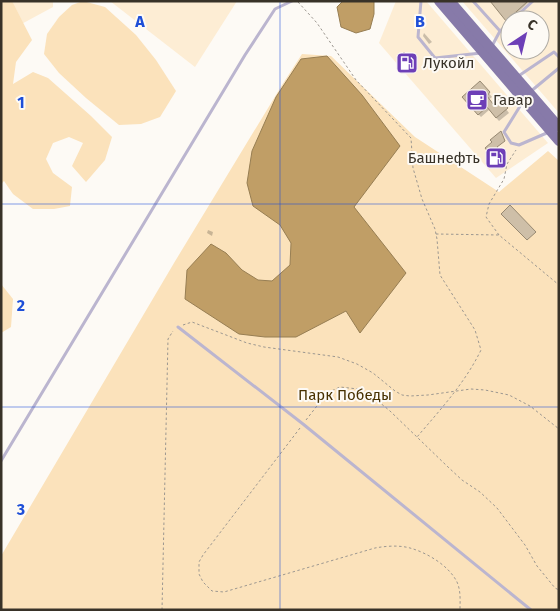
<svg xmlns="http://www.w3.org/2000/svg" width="560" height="611" font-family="'Fira Sans',sans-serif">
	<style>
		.built { fill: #fdedd4; fill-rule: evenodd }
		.green { fill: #fbe2bb }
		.water { fill: #c09e66; stroke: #977e53 }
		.shadow { fill: #0003 }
		.building { fill: #cebfa8; stroke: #978972 }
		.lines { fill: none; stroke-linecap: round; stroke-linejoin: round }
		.path { stroke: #9c9790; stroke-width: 1; stroke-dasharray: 2.5 2.5; stroke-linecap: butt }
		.lane { stroke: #bbb5cf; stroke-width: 3 }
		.primary { stroke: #877aa9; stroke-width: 10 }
		.grid { fill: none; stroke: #1d4ed8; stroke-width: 1; stroke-opacity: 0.55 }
		.labels { text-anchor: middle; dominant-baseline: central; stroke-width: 4; stroke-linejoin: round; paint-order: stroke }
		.poi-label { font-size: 15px; fill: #383228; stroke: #fdfaf5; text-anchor: start }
		.park-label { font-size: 15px; fill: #483101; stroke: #fdfaf5 }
		.grid-label { font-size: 16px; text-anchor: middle; font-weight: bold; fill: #1d4ed8; stroke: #fdfaf5; stroke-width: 4; stroke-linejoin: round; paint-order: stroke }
	</style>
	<rect width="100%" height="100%" fill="#fdfaf5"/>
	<g class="built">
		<polygon points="3,1 53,1 53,7 16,27"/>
		<polygon points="110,1 237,1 195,67"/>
		<polygon points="396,1 426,1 548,143 496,178 379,43"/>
		<path d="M462,1H559V113ZM510,20H540V50H510Z"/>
	</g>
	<g class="green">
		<polygon points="1,1 12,1 32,40 16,62 13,84 33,72 48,78 91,116 112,137 105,160 86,182 72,166 83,143 69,137 53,143 46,159 53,173 72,187 70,206 54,209 33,209 13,194 4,181 1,184"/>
		<polygon points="83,1 105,7 136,35 156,60 176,91 160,117 141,124 119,125 86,98 59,73 44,54 47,34 59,17 72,5"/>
		<polygon points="302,54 331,56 415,137 499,192 548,151 559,161 559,610 1,610 1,556 174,263 282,85"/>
		<polygon points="1,284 13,299 11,327 1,333"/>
	</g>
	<g class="water">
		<polygon points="343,1 374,1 374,14 370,29 356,33 341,27 337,7"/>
		<polygon points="327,56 362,95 400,146 354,207 406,273 360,333 346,311 296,337 265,337 239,334 185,299 187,270 211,244 226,253 242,270 258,280 272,281 290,265 291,243 280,225 253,206 247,183 252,151 276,97 301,59"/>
	</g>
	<g class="shadow">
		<polygon points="491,1 526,1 528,3 508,21"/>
		<polygon points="424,33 432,42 429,44 423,36"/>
		<polygon points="400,57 412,61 414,66 410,69 403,62"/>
		<polygon points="480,83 492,97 488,100 493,106 506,109 509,113 499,121 489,110 481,117 466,101"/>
		<polygon points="208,230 213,232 212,236 207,233"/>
	</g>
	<g class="building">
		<polygon points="490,1 528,1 506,21"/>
		<polygon points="404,52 413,61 407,66 399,57"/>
		<polygon points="480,81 490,92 487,96 493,104 500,99 508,108 496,118 487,107 478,115 462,97"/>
		<polygon points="501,131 505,141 497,147 504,156 496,162 485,148 492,142 490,140"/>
		<polygon points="510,205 536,232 527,240 501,214"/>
	</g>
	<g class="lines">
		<g class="path">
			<path d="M298,2L317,23L356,80L411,138L413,168L422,199L435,229L437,239L440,275L475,330L481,350C465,383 440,410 417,437"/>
			<polyline points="436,234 499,235 559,285"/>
			<polyline points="499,235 486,217 489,204 504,179 507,164 516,150"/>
			<polyline points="183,325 192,322 247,343 264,347 338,357 357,364 373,373 395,391 402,395 410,396 428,395 471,389 485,390 509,395 530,406 559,429"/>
			<polyline points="306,420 327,393 340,387 358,389 373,397 390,411 448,467 462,480 480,492 497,508 525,545 537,566 555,588 559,590"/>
			<path d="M300,428L203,555L199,562V574L203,582L212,591L224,592L375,548C386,546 399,545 410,548C428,553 449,566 457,582C461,591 460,601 460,610"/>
			<polyline points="162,610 168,339 173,331"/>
		</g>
		<g class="lane">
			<polyline points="421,1 418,37 435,58 481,53"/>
			<polyline points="473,1 500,31 492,46"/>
			<polyline points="512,20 533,1"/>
			<polyline points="500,31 510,22"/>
			<polyline points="517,77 554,52 559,57"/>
			<polyline points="530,92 559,68"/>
			<polyline points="522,103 504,132 511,143 519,145 549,132"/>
			<polyline points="178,327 303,424 531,610"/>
			<polyline points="1,461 245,55 275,9 292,1"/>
		</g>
		<g class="primary">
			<polyline points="439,1 559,141"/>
			<polyline points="450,1 559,127"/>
		</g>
	</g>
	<path class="grid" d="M280,1V610M1,204H559M1,407H559"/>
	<defs>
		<g id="fuel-square" transform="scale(1.125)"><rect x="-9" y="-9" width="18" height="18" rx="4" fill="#6d3fb7" stroke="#fdfaf5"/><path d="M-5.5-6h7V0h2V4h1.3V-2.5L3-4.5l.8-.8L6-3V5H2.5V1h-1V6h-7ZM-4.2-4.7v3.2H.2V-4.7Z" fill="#fff"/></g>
		<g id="cafe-square" transform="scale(1.125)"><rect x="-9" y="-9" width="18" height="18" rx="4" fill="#6d3fb7" stroke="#fdfaf5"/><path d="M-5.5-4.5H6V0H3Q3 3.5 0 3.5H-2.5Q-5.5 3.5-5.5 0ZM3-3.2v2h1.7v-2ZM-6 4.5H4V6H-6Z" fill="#fff"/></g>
	</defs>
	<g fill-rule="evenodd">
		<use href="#fuel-square" x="407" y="63"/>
		<use href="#cafe-square" x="477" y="100"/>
		<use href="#fuel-square" x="496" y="158"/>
	</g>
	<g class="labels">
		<g class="poi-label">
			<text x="423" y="63">Лукойл</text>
			<text x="493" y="100">Гавар</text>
			<text x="480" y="158" text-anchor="end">Башнефть</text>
		</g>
		<g class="park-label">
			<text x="345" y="395">Парк Победы</text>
		</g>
	</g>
	<g class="grid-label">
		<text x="140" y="27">A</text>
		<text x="420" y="27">B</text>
		<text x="21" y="108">1</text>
		<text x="21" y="311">2</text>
		<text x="21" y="515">3</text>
	</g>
	<rect width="560" height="611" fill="none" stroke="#383228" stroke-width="5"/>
	<g transform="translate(525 35) rotate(35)"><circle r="24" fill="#fdfaf5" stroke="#aeaaa3"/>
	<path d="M0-4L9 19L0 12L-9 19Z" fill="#6d3fb7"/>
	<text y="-8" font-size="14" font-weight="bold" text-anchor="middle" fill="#383228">С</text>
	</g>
</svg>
